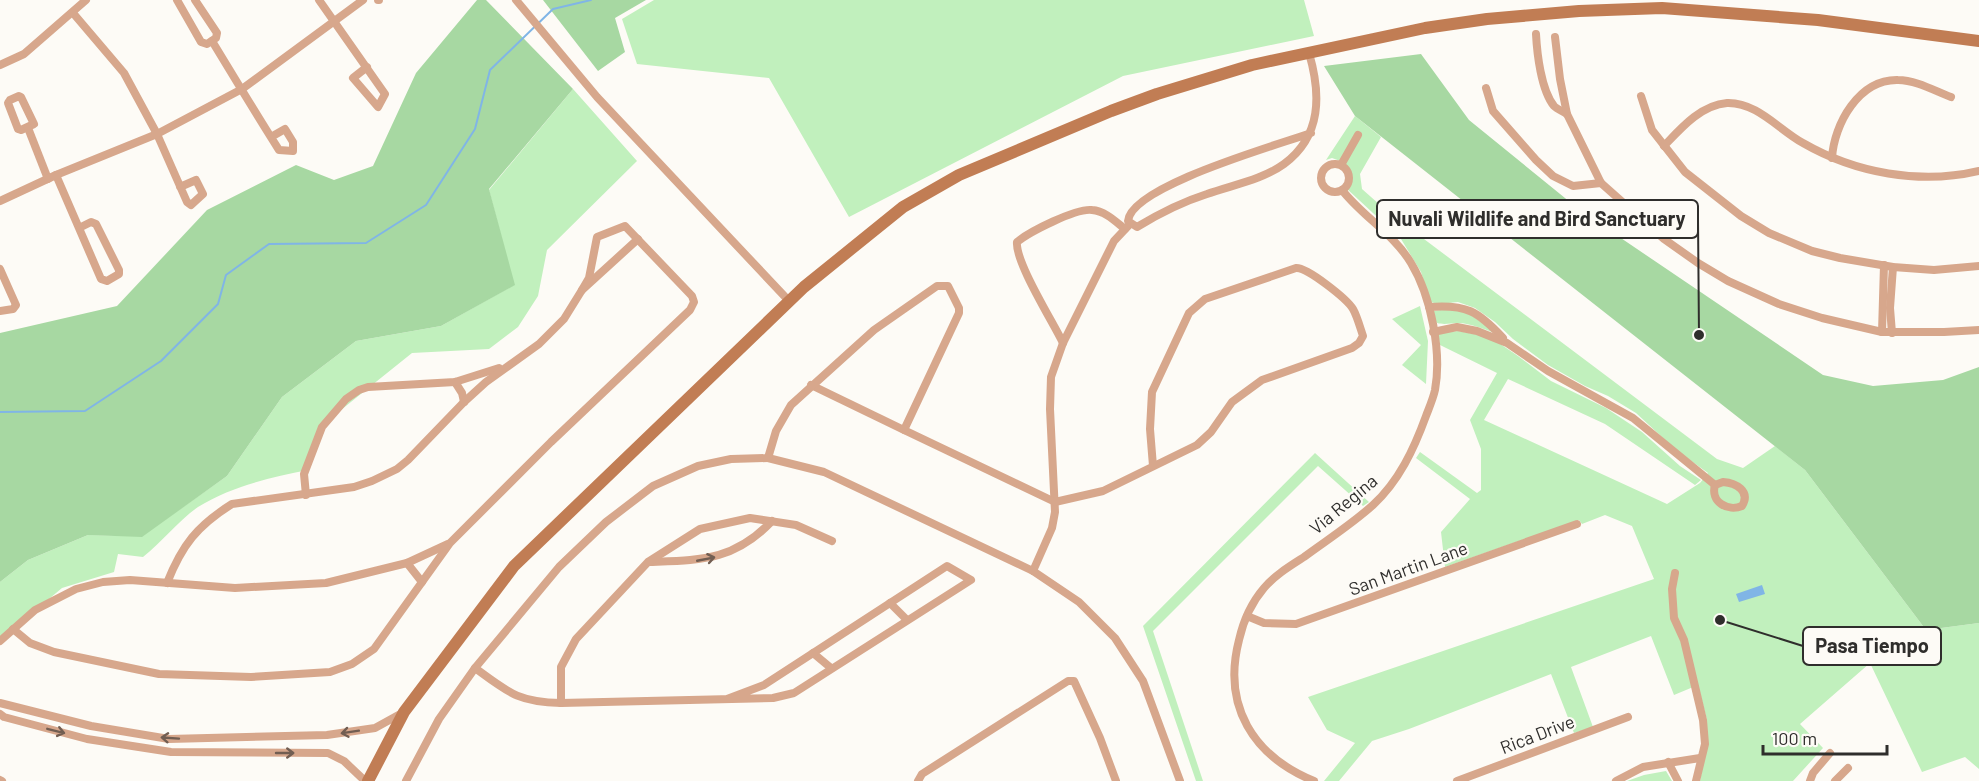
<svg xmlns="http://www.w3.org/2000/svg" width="1979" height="781" font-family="Barlow,sans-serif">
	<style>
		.green { fill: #c1f0bd }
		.forest { fill: #a7d8a2 }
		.water { fill: #80b5e6 }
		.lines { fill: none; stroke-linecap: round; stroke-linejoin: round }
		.stream { stroke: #80b5e6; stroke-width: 2 }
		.street { stroke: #d7a78c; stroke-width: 8 }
		.secondary { stroke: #c17d54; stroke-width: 12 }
		.oneway { stroke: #725e52 }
		.labels { text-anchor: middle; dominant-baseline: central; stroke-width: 4.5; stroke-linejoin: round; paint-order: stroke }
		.street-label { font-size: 18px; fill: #2f2e2c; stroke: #fdfbf6 }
		.leader { fill: none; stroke: #2f2e2c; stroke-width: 2 }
		.callout-dot { fill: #2f2e2c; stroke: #fdfbf6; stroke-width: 2 }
		.callout { fill: #fdfbf6; stroke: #2f2e2c; stroke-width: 2 }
		.callout-label { font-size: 20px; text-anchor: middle; font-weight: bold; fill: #2f2e2c }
	</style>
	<rect width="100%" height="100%" fill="#fdfbf6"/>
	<g class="green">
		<polygon points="654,0 1304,0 1314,36 1123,76 849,217 769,78 637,64 622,19"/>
		<path d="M573,89L637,161L547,250L538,296L518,327L489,349L412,353L321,426L308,470C269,478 232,486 198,507C179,520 162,542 143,557L118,554L114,572L62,588L0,640V582L28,560L88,535L142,536L227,476L282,397L356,341L441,326L514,285L489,190Z"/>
		<polygon points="1355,116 1381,137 1360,174 1362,189 1388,212 1717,459 1743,468 1775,446 1805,470 1926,630 1979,623 1979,769 1965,757 1922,772 1870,663 1800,724 1823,748 1793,781 1700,781 1707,743 1707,720 1698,685 1674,695 1651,636 1571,667 1593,727 1574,733 1551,674 1409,729 1372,741 1339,781 1324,781 1355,743 1327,730 1308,697 1654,579 1632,526 1605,515 1582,524 1579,520 1445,567 1441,532 1470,499 1416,458 1420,452 1477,493 1481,490 1481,449 1470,420 1497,373 1440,345 1438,333 1458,331 1490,337 1518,356 1551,381 1606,408 1642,432 1680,466 1701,480 1695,485 1605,424 1508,379 1484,420 1667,504 1700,483 1708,473 1676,450 1636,413 1608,396 1585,386 1548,365 1513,339 1495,322 1475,308 1458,302 1439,304 1430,302 1421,272 1401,239 1346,188 1347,176 1343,162 1332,158 1326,160"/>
		<polygon points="1420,306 1428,341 1426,384 1402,365 1421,345 1392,319"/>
		<path d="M1454,308L1468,313L1498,334C1485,330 1471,323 1458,323C1450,323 1445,325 1437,323L1433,317L1434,311Z"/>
		<polygon points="1315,453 1369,502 1363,506 1318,466 1153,631 1203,781 1196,781 1143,626"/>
		<polygon points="1666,771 1672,781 1627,781 1644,775"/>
	</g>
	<g class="forest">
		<polygon points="477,0 486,0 573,89 489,189 515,285 441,326 356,341 282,397 227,476 142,537 88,535 28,560 0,582 0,333 117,306 207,210 296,165 334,180 373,166 416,73"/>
		<polygon points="543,0 646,0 615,18 625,52 598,71"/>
		<polygon points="1421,54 1469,120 1581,211 1823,375 1873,386 1943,380 1979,367 1979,623 1926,630 1805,470 1355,116 1324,66"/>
	</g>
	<polygon class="water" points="1762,585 1765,594 1739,602 1736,594"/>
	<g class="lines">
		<polyline class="stream" points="0,412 85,411 161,361 218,304 226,275 269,244 366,243 426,205 475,129 490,70 553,9 591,0"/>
		<g class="street">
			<polyline points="177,0 201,42 207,44 216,38 217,33 195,0"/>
			<polyline points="319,0 385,94 378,107 353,78 367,67"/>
			<polyline points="378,0 379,0"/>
			<polyline points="516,0 597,97 789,301"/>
			<polyline points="73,13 124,73 157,134 187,202 191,205 203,194 196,180 180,187"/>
			<path d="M1536,34C1537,53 1541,90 1554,106C1557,109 1562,111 1567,114L1601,183L1664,239L1698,263L1728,281L1779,304L1822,318L1882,332H1944L1979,330"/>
			<polyline points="1555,37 1560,79 1567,114"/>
			<path d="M212,41C234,77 256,114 279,150L293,151V142L285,129L271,137"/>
			<path d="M1309,53C1321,94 1322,136 1284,164C1262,180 1232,185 1207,194C1182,202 1160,213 1137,227L1128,221C1131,186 1278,145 1311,133"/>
			<polyline points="0,65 24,54 86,0"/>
			<polyline points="1486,88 1493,111 1536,160 1553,176 1573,186 1601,183"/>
			<polygon points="19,96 21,97 34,124 21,130 18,129 8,103 10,100"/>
			<polyline points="1641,96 1652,130 1685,172 1741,216 1769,233 1812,251 1840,258 1893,267 1934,270 1979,266"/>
			<polyline points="28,128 48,179"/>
			<path d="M1664,146C1681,128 1701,105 1727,103C1757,102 1779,130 1803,143C1855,173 1920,185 1979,171"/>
			<path d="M1832,158C1834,124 1859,79 1898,80C1916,80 1935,91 1951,97"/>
			<circle cx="1335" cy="178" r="14"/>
			<polyline points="1341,165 1358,135"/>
			<polyline points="56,175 101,279 107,281 119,274 119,270 96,224 91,222 79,228"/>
			<polyline points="0,201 56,175 157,134 242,89 363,0"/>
			<polyline points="0,269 16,305 13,309 0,311"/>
			<path d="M1429,307C1466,304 1478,311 1503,338"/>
			<polyline points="1433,332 1457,327 1477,331 1507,343 1548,371 1633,418 1715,485"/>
			<polyline points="1882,332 1884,265"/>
			<polyline points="1892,333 1890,308 1893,267"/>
			<path d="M1063,343C1053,322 1015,262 1017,242C1029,232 1076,208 1092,210C1105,211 1115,221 1125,229"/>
			<polyline points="455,382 462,393 464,402"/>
			<polyline points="811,385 904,430"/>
			<polyline points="768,458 824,472 1033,571 1079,602 1115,638 1143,681 1180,781"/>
			<path d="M1723,482C1736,483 1751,491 1742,506C1728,512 1710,502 1715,485Z"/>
			<polyline points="306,495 304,474 322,427 346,399 359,390 368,387 455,382 499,368"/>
			<path d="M649,562C701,560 734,561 772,521"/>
			<polyline points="407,563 422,582"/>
			<polyline points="1033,571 1052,528 1055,512 1050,409 1051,377 1063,343 1114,241 1130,224"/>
			<polyline points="1675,573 1672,589 1674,618 1684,640 1703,720 1705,744 1696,781"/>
			<path d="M167,583C182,545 197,526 232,504L354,487L372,481L397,469L408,460L464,402L486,382L539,344L564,319L582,290L638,239"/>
			<polyline points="890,603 907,620"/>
			<polyline points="1247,616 1264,623 1296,624 1577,524"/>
			<polyline points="13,629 30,643 54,652 159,674 251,677 330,672 352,664 374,649 450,543 551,442 690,310 694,302 692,296 625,226 597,237 589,278 582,290"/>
			<polyline points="0,641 35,610 76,589 103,582 130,580 235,588 326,583 407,563 448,544"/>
			<polyline points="813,653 831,668"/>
			<path d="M475,668C509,693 518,702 561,703V667L576,639L648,562L700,529L750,518L796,525L832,541"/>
			<polyline points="0,703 91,726 169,739 327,735 375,728 404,712"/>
			<polyline points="561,703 773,698 794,693 971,580 947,566 764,685 727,699"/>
			<polyline points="0,714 4,717 87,739 171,752 328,753 344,761 365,781"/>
			<polyline points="1668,762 1678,781"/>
			<polyline points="0,780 2,781"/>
			<path d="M406,781L439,719L475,668L559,567L606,522L653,486L698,466L731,459L768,458L776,431L791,405L874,330L937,286H948L959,308V313L904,430L1055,502L1103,491L1197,445L1211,432L1232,402L1262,380L1352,348L1359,343L1363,336C1360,327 1357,316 1353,309C1347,299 1307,267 1296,268L1205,299L1189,313L1152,392L1150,429L1153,466"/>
			<polyline points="918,781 922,774 1068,681 1074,681 1100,738 1116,781"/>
			<path d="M1314,781C1253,756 1222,706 1239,640C1243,622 1252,602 1264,588C1275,575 1290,566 1304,557C1327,540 1352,524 1373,505C1399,481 1414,449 1426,416C1429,408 1433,399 1435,390C1442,352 1431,296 1411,263C1393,233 1363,217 1342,190"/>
			<polyline points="1457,781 1628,717"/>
			<polyline points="1616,781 1643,767 1700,758"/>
			<polyline points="1810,781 1813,773 1830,753"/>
			<polyline points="1835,781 1848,768"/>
		</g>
		<polyline class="secondary" points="368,781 404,712 514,566 804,287 903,207 959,175 1111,111 1157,94 1252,65 1425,28 1487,19 1579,11 1662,8 1818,20 1979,41"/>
	</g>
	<defs><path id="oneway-shaft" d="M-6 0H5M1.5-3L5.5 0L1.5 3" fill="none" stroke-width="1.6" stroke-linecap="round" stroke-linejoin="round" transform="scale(1.5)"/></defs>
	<g class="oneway">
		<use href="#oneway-shaft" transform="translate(706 559) rotate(-11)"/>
		<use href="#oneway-shaft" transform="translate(56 731) rotate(14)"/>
		<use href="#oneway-shaft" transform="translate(350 732) rotate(171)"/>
		<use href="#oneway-shaft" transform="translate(170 738) rotate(-176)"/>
		<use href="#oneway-shaft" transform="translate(285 753)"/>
	</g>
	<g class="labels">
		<g class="street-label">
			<text transform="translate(1343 504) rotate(-40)">Via Regina</text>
			<text transform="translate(1408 568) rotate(-20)">San Martin Lane</text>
			<text transform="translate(1537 734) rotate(-21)">Rica Drive</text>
		</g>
	</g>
	<path class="leader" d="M1699 335L1698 219M1720 620L1803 646"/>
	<g class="callout-dot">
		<circle cx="1699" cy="335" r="6"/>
		<circle cx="1720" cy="620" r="6"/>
	</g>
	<g class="callout">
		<rect x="1377" y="200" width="321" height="38" rx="6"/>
		<rect x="1803" y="627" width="138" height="38" rx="6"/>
	</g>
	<g class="callout-label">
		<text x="1537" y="226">Nuvali Wildlife and Bird Sanctuary</text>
		<text x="1872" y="653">Pasa Tiempo</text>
	</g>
	<path d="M1763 745v9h124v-9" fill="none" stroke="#2f2e2c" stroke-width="3"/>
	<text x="1772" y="745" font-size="18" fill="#2f2e2c" stroke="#fdfbf6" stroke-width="4.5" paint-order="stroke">100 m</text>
</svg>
